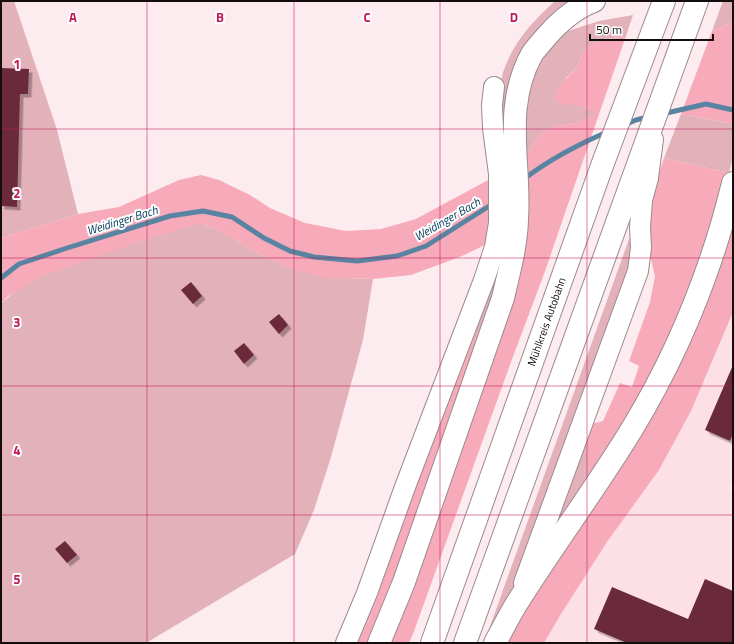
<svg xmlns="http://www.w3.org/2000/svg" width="734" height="644" font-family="'Titillium Web',sans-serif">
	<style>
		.built { fill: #fce0e5 }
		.green { fill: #e3b1ba }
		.forest { fill: #f7aab9 }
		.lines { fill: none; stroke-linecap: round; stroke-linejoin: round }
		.stream { stroke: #5884a2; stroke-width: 5 }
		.building { fill: #6a2b3b; filter: url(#shadow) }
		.minor-casing { stroke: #9c8a8d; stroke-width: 22 }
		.highway-casing { stroke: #9c8a8d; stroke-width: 24 }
		.minor { stroke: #fff; stroke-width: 20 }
		.highway { stroke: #fff; stroke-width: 22 }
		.grid { fill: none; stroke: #c2185b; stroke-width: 1; stroke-opacity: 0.55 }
		.labels { text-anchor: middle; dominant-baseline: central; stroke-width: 4; stroke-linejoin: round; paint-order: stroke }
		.street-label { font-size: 11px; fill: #130d0e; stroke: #fefefe }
		.water-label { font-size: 12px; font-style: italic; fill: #013a57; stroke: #fefefe }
		.grid-label { font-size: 13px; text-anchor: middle; font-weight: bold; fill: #c2185b; stroke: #fefefe; stroke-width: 4; stroke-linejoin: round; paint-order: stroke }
	</style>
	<defs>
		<filter id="shadow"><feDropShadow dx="3.5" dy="3.5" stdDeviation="0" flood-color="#0004"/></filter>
	</defs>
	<rect width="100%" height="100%" fill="#fdecef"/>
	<polygon class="built" points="733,312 733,480 729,490 733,492 733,643 544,643 561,614 607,542 659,470 691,411"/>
	<g class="green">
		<polygon points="1,1 14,1 57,130 78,214 1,238"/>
		<path d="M555,1H579L529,45L511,227L483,333L476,332L410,504L370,617L358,643H352L491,279L498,97C501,87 501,76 505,67C515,40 534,20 555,1Z"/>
		<polygon points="723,1 733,1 733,22 712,31"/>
		<path d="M633,15L626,36L600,40L583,52L577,67L567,77L554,99C567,108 574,102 586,107C591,109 593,114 599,115L576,123L552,127L539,136L525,159L527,82L549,45L568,31L599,21Z"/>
		<polygon points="681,114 733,124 733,157 729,173 664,158"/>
		<path d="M201,223L216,229L257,252L290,268L356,279H373L363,340L331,457L314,510L295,554L146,643H1V304C30,274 78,262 116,249C144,240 172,230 201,223Z"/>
		<polygon points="633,228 629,278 508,603 484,643"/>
		<polygon points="587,425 592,477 537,558"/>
	</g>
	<g class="forest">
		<polygon points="733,22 733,124 681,114 712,31"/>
		<polygon points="626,36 544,274 511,362 413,634 409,643 388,643 516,281 525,159 539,136 552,127 576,123 598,115 594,114 587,107 563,104 554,100 557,89 577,67 583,52 600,40"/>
		<polygon points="664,158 729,173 672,338 592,477 587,473 587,425 603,421 620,383 632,387 639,366 629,361 650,302 655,276 650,255 648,230 651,198"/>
		<polygon points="201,175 219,180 250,195 270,208 305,223 346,231 381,229 416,219 492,178 491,241 479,248 462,256 411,275 373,279 326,278 290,268 257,252 216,229 201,223 147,239 40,277 7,297 1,304 1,238 78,214 119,207 179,180"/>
		<polygon points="733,223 733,312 691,411 659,470 607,542 561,614 544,643 506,643"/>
		<polygon points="476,332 483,333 370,643 358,643 370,617 410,504"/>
	</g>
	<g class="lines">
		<g class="stream">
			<polyline points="662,114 706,104 733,110"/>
			<polyline points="624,125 636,120 648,117"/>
			<path d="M524,179C550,159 577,145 607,132"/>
			<polyline points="1,278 19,264 67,248 170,216 203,211 232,217 264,238 290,251 314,257 357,261 397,256 426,246 494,203"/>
		</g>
	</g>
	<g class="building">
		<polygon points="1,68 29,69 28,94 20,94 17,207 1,206"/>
		<polygon points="191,282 202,296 193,304 181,290"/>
		<polygon points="279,314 288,325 279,334 269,322"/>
		<polygon points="244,343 254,355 244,364 234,351"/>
		<polygon points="733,365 733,434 730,441 705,430"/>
		<polygon points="65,541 77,555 67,563 55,549"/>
		<polygon points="705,579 733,591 733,643 627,643 594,629 612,587 688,619"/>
	</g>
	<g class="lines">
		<g class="minor-casing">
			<g id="minor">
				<polyline points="524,583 638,271 641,248 640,227 642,200 648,178 653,139"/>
				<polyline points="346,643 367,593 405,487 484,280 495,247 499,223 499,174 493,128 492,105 494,87"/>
			</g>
		</g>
		<g class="highway-casing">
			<g id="highway">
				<path d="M379,643L404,582L503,298C509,272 516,247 517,220C521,163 502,108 532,54C536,48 541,43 546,37C559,22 575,8 594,1"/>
				<path id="s1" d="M432,643L603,163L664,1"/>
				<polyline points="465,643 697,1"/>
				<path d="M495,643C502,630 509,616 517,603C554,544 596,488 632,429C678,353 712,269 733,183"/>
			</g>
		</g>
		<use href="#minor" class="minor"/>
		<use href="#highway" class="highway"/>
	</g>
	<path class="grid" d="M147,1V643M294,1V643M440,1V643M587,1V643M1,129H733M1,258H733M1,386H733M1,515H733"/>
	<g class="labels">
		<g class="street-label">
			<text stroke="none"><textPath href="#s1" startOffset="341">Mühlkreis Autobahn</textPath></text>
		</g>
		<g class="water-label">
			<text transform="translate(447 219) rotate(-30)">Weidinger Bach</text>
			<text transform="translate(122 220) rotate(-17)">Weidinger Bach</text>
		</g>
	</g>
	<g class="grid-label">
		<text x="73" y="22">A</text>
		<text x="220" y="22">B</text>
		<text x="367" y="22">C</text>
		<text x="514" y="22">D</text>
		<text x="17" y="69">1</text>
		<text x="17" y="198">2</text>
		<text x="17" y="327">3</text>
		<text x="17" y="455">4</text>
		<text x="17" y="584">5</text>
	</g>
	<rect width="734" height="644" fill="none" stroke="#130d0e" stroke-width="4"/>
	<path d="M590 34v6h123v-6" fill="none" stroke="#130d0e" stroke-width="2"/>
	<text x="596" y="34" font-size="12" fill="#130d0e" stroke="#fefefe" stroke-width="3" paint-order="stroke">50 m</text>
</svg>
